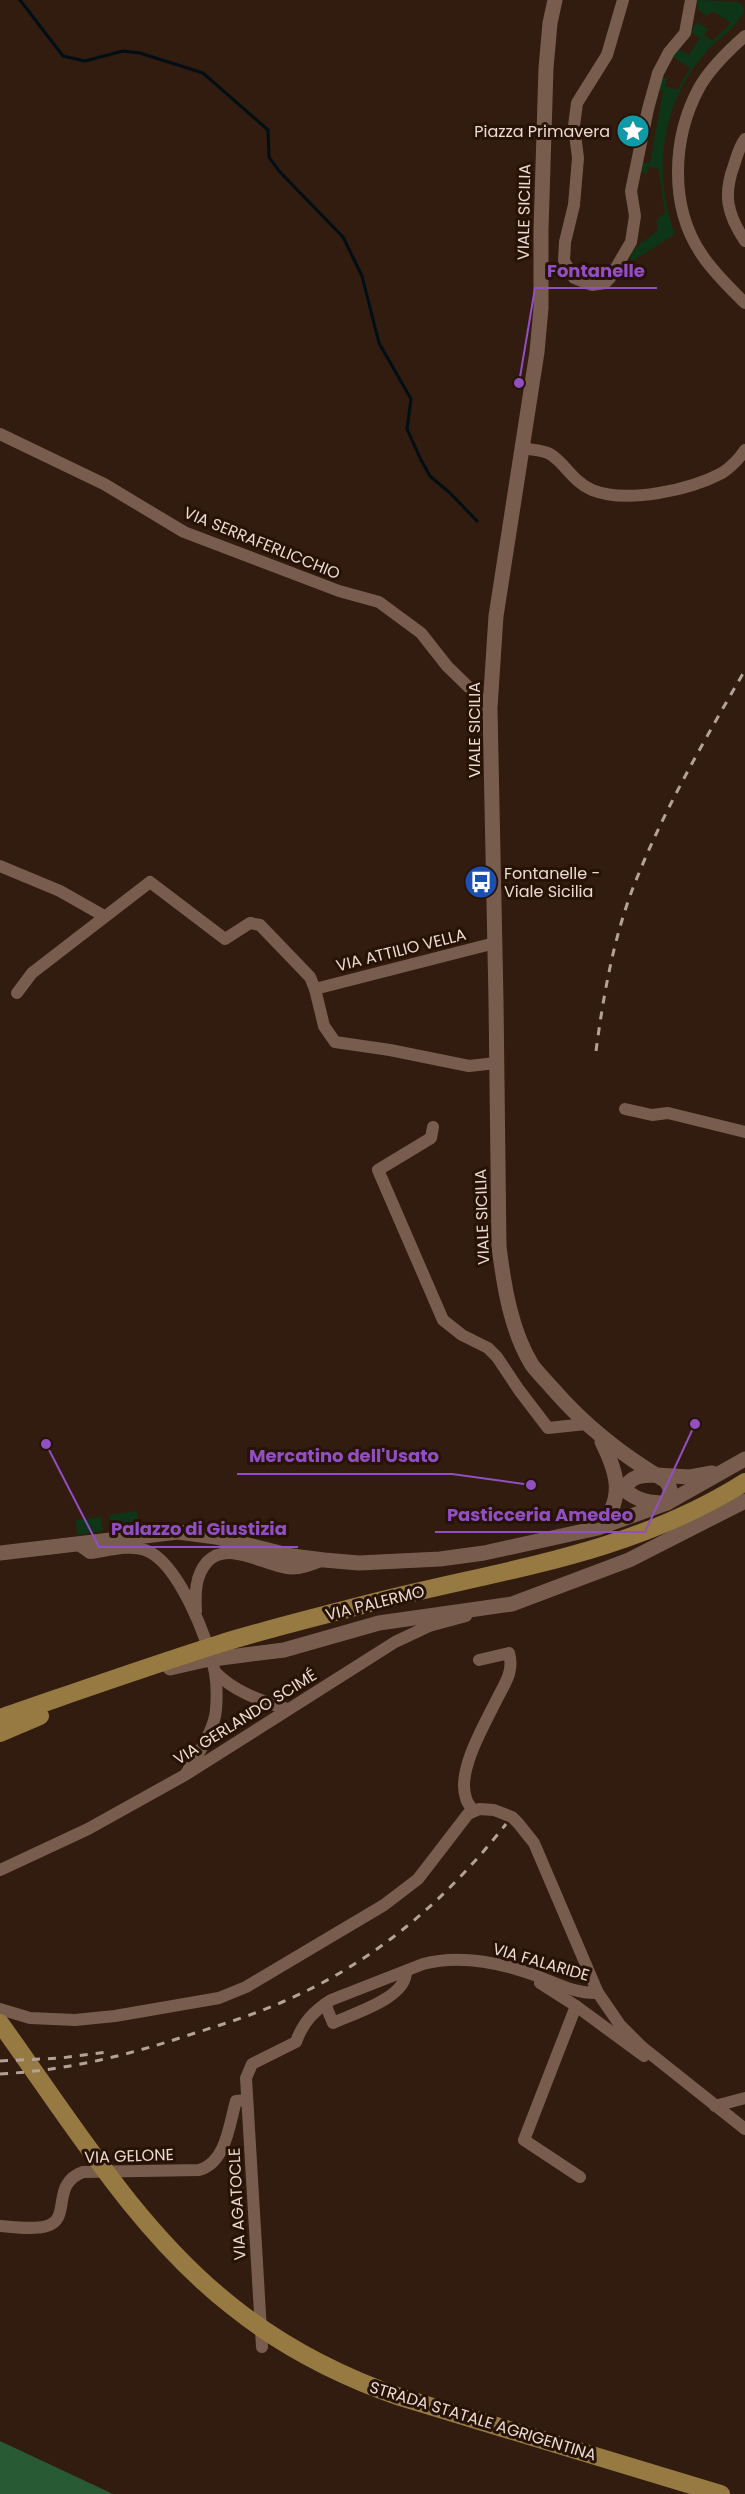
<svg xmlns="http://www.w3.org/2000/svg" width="745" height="2494" font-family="Poppins,sans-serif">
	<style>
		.green { fill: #0f3519 }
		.forest { fill: #285a33 }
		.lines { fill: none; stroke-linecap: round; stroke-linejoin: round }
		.stream { stroke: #000e16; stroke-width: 3 }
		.minor { stroke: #785d4f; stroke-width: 12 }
		.tertiary { stroke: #785d4f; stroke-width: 15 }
		.primary { stroke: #967a41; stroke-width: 18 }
		.rail { stroke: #b4a299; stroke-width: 3; stroke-dasharray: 8 8; stroke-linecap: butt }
		.labels { text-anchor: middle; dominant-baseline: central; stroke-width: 6; stroke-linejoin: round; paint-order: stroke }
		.poi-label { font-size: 16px; fill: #eadad2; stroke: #271206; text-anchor: end }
		.street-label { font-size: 16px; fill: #eadad2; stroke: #271206 }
		.leader { fill: none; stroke: #914fc3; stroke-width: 2 }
		.callout-dot { fill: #914fc3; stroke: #271206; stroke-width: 2 }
		.callout-label { font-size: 18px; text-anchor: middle; font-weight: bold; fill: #914fc3; stroke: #271206; stroke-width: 6; stroke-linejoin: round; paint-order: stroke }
	</style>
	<rect width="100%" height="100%" fill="#321b0f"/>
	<g class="green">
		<path d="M698,0L739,2L743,6L744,10C739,27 718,38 707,51C661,102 652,172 675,234L633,261L630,258L635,248L657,231V219L665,213L658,168L648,167L647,174L639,172L640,162L650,163L663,91L657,90L660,77L667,78L665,86L677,90L690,68L672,56L677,48L689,55L700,38L691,32L697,22L708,29L704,35L713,41L731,23L712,11L707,16L697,9Z"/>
		<polygon points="137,1511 139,1526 111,1529 109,1515"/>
		<polygon points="101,1517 103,1531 77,1535 76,1520"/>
	</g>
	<polygon class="forest" points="0,2441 113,2494 0,2494"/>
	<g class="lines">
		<polyline class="stream" points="20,0 63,56 85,61 123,51 140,53 203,73 268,130 269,157 279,171 343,237 362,276 379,343 411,399 407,429 421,460 430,476 450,493 477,521"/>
		<g class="minor">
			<polyline points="623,0 607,55 577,103 574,126 578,158 574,205 565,242 564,261 574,278 592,285 605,283 610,278 631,242 635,216 631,191 648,109 658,73 669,52 685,33 691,0"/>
			<path d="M745,36C728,51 710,68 699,88C672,138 669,207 702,255C714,273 730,288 745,303"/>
			<path d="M745,139C739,147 737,156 734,165C723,195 727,214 745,241"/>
			<polyline points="0,434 104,484 184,532 339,591 379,602 421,633 447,666 490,708"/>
			<path d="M523,448C531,450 543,450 550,454C565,463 573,482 592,490C627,504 690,490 722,473C731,467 739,459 745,450"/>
			<polyline points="0,866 60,891 104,916"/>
			<polyline points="315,989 495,943"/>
			<polyline points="17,993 32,973 150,882 225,939 250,923 260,925 310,977 315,989 324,1026 335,1042 390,1050 469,1066 496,1063"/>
			<polyline points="625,1109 652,1115 668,1113 745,1132"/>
			<polyline points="433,1127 431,1138 378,1170 443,1320 462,1335 488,1348 497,1357 519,1390 548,1428 586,1424"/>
			<path d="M76,1543L90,1553C107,1551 129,1544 145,1550C178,1561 209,1641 215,1673C217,1685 217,1698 216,1710C214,1731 198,1754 187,1772"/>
			<path d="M196,1611C195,1594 195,1576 207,1562C228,1540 263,1565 287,1568C299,1570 312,1565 323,1560"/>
			<path d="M215,1672C236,1693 260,1700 287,1709"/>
			<path d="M473,1811C471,1807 467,1803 466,1798C456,1771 486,1722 498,1697C506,1682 514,1670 509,1653L479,1660"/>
			<polyline points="0,1870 88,1829 185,1775 395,1642 429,1626 466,1616"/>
			<polyline points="540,1983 576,2006 644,2056"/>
			<path d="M325,2004L333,2023C354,2013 407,1998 406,1971"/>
			<polyline points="576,2006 524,2140 580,2177"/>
			<polyline points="0,2009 30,2018 75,2020 115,2016 219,1998 246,1987 384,1905 418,1879 468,1814 479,1809 494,1810 512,1817 518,1823 534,1843 598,1993 620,2025 642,2047 745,2129"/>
			<polyline points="715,2106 745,2098"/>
			<path d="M0,2226C14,2227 33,2230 47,2226C72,2219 50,2184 83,2172L199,2170C226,2163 229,2125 236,2101L247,2100"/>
			<path d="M262,2347L246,2078L252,2064L296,2042C303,2022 314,2011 331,2000L423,1964C460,1954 502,1963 537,1976C558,1984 576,1994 598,1993"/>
		</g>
		<g class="tertiary">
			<path d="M555,0L550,23L546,68L541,230V308L537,352L496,616L490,708L496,1000L499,1247C504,1286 511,1331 532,1365C538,1373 546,1381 553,1389C586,1427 623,1456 666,1481C672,1490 671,1494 667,1503C651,1503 637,1501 625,1490C629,1476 642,1475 655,1475"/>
			<polyline points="656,1475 690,1477 712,1473"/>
			<path d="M599,1527C626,1499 617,1472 602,1442"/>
			<polyline points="0,1553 178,1532 216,1537 292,1556 324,1560 359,1563 440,1559 484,1553 598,1528 667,1503 745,1459"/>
			<polyline points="170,1668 205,1660 284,1650 379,1623 512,1604 629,1560 745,1501"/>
		</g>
		<g class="primary">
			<path d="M0,1718C73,1693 146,1667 219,1644C264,1630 309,1619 355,1607C489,1571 625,1558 745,1482"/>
			<polyline points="0,1733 40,1716"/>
			<path d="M0,2023C70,2120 138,2233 233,2307C283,2347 340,2376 400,2397L721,2494"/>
		</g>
		<g class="rail">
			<path d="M596,1051C604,991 615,929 639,873C668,802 707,736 745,670"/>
			<polyline points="0,2061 61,2058 107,2052"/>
			<path d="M0,2074C70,2070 129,2055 195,2033C227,2023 259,2013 289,1999C377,1960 447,1899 506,1824"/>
		</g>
	</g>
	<defs>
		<g id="sight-disc" transform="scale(1.725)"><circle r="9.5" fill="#0f9aa8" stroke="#271206"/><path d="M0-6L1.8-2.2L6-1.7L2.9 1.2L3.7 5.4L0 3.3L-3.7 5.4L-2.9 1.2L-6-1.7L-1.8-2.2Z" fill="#fff"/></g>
		<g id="bus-disc" transform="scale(1.725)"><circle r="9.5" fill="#1a4fb4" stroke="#271206"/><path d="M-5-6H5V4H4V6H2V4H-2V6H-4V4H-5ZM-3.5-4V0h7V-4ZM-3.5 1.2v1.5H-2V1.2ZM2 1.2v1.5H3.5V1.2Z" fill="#fff"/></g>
	</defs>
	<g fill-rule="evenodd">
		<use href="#sight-disc" x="633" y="131"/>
		<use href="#bus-disc" x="481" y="882"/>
	</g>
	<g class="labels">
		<g class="poi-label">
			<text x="610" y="131">Piazza Primavera</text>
			<text x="504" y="873" text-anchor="start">Fontanelle -<tspan x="504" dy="18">Viale Sicilia</tspan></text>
		</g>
		<g class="street-label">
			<text transform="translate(524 212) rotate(-89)">VIALE SICILIA</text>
			<text transform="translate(262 543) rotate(22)">VIA SERRAFERLICCHIO</text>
			<text transform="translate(474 730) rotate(-90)">VIALE SICILIA</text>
			<text transform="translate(401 950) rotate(-14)">VIA ATTILIO VELLA</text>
			<text transform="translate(482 1217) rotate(-92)">VIALE SICILIA</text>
			<text transform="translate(375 1603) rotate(-14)">VIA PALERMO</text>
			<text transform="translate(245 1717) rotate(-32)">VIA GERLANDO SCIMÉ</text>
			<text transform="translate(541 1962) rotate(16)">VIA FALARIDE</text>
			<text transform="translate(129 2156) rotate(-2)">VIA GELONE</text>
			<text transform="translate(237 2204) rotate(-93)">VIA AGATOCLE</text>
			<text transform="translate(483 2421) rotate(17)">STRADA STATALE AGRIGENTINA</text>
		</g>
	</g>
	<path class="leader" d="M519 383L535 288H657M531 1485L452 1474H237M695 1424L645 1532H435M46 1444L99 1547H298"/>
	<g class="callout-dot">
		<circle cx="519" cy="383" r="6"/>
		<circle cx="531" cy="1485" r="6"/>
		<circle cx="695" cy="1424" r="6"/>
		<circle cx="46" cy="1444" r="6"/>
	</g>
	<g class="callout-label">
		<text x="596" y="277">Fontanelle</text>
		<text x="344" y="1462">Mercatino dell'Usato</text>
		<text x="540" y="1521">Pasticceria Amedeo</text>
		<text x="199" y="1535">Palazzo di Giustizia</text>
	</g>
</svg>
